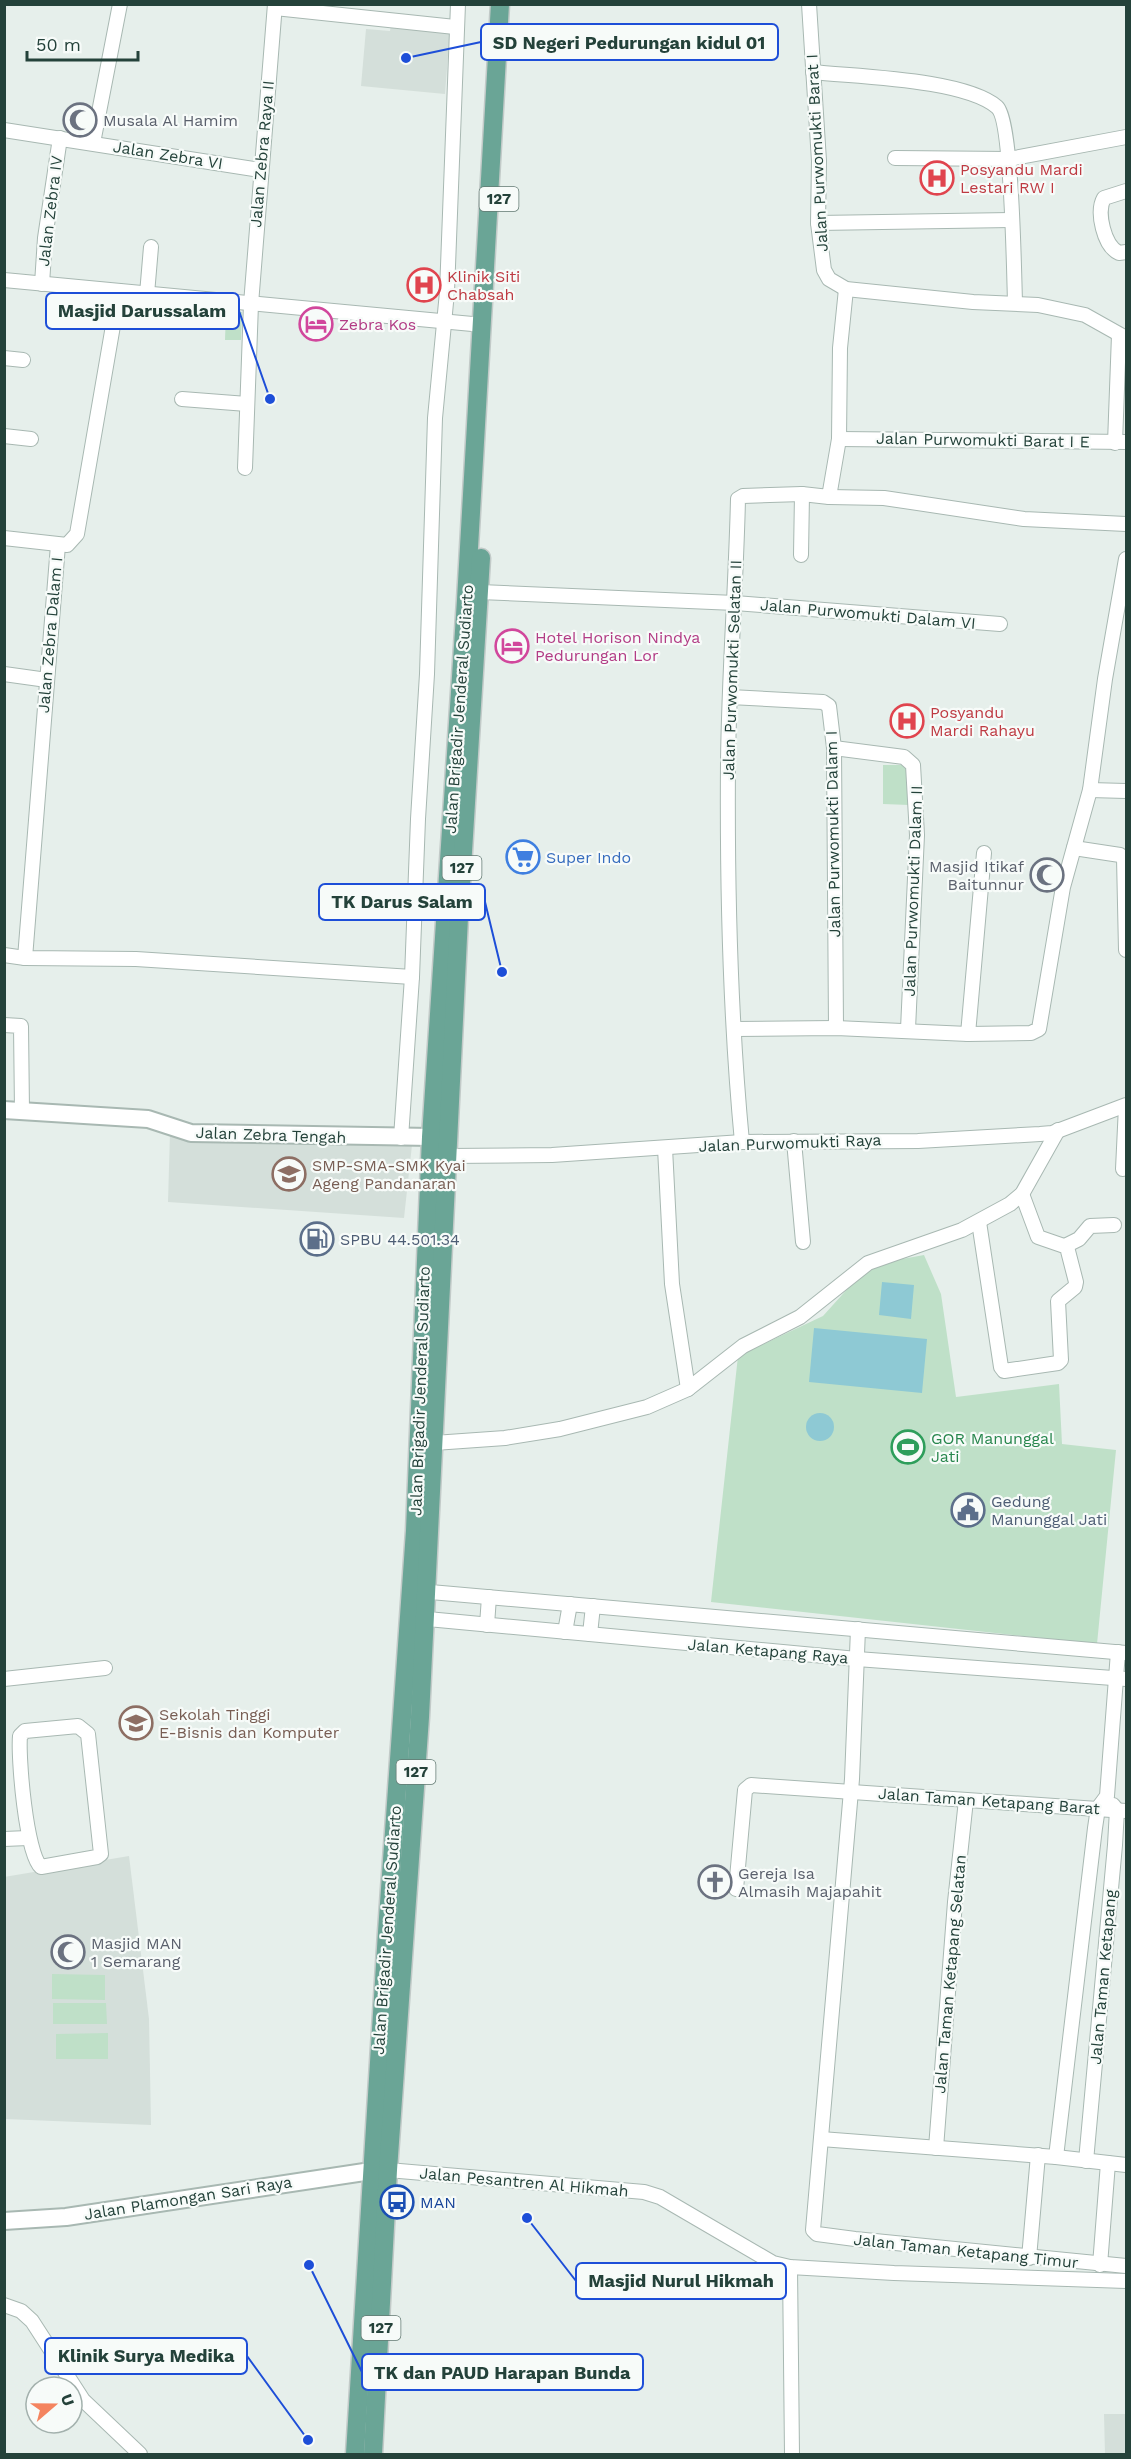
<svg xmlns="http://www.w3.org/2000/svg" width="1131" height="2459" font-family="'Work Sans',sans-serif">
	<style>
		.built { fill: #d4dfda }
		.green { fill: #bfe0c8 }
		.water { fill: #8ec9d4 }
		.lines { fill: none; stroke-linecap: round; stroke-linejoin: round }
		.minor-casing { stroke: #a8b8b2; stroke-width: 16 }
		.tertiary-casing { stroke: #a8b8b2; stroke-width: 20 }
		.primary-casing { stroke: #c2cac8; stroke-width: 21 }
		.minor { stroke: #fff; stroke-width: 14 }
		.tertiary { stroke: #fff; stroke-width: 16 }
		.primary { stroke: #6aa596; stroke-width: 18 }
		.labels { text-anchor: middle; dominant-baseline: central; stroke-width: 4.5; stroke-linejoin: round; paint-order: stroke }
		.shield { fill: #f7fbf9; stroke: #637a73; stroke-width: 1.5 }
		.shield-label { font-size: 15px; font-weight: bold; fill: #24423a }
		.worship-label { font-size: 16px; fill: #5b616d; stroke: #f7fbf9; text-anchor: start }
		.street-label { font-size: 16px; fill: #24423a; stroke: #f7fbf9 }
		.health-label { font-size: 16px; fill: #be3a42; stroke: #f7fbf9; text-anchor: start }
		.hotel-label { font-size: 16px; fill: #b23c85; stroke: #f7fbf9; text-anchor: start }
		.shop-label { font-size: 16px; fill: #366cbe; stroke: #f7fbf9; text-anchor: start }
		.education-label { font-size: 16px; fill: #785e54; stroke: #f7fbf9; text-anchor: start }
		.service-label { font-size: 16px; fill: #4e5e75; stroke: #f7fbf9; text-anchor: start }
		.leisure-label { font-size: 16px; fill: #27864d; stroke: #f7fbf9; text-anchor: start }
		.transit-label { font-size: 16px; fill: #164399; stroke: #f7fbf9; text-anchor: start }
		.leader { fill: none; stroke: #1d4ed8; stroke-width: 2 }
		.callout-dot { fill: #1d4ed8; stroke: #f7fbf9; stroke-width: 2 }
		.callout { fill: #f7fbf9; stroke: #1d4ed8; stroke-width: 2 }
		.callout-label { font-size: 18px; text-anchor: middle; font-weight: bold; fill: #24423a }
	</style>
	<rect width="100%" height="100%" fill="#e6efeb"/>
	<g class="built">
		<polygon points="391,24 450,29 445,94 361,86 366,29 390,31"/>
		<polygon points="170,1133 412,1145 404,1218 168,1202"/>
		<polygon points="129,1856 149,2019 151,2125 5,2119 4,1877"/>
		<polygon points="1104,2414 1126,2414 1126,2454 1105,2454"/>
	</g>
	<g class="green">
		<polygon points="226,312 242,312 241,340 225,340"/>
		<polygon points="883,765 909,765 909,805 883,804"/>
		<polygon points="924,1255 941,1294 956,1397 1059,1384 1062,1444 1116,1450 1097,1644 711,1602 738,1356 823,1316 869,1265"/>
		<polygon points="52,1974 105,1975 105,2000 52,1999"/>
		<polygon points="53,2003 106,2003 107,2024 53,2024"/>
		<polygon points="108,2033 108,2059 56,2059 56,2034"/>
	</g>
	<g class="water">
		<polygon points="882,1282 914,1285 911,1319 879,1315"/>
		<polygon points="814,1328 927,1339 922,1393 809,1382"/>
		<circle cx="820" cy="1427" r="14"/>
	</g>
	<g class="lines">
		<g class="minor-casing">
			<g id="minor">
				<polyline points="809,4 819,161 818,223 824,270 829,279 846,289 973,302 1038,305 1085,315 1126,338"/>
				<polyline points="275,8 455,27"/>
				<path d="M813,72C858,77 964,79 997,107C1012,120 1014,274 1015,302"/>
				<polyline points="4,130 260,170"/>
				<polyline points="93,143 120,4"/>
				<polyline points="895,158 1009,159 1126,137"/>
				<path d="M1126,191L1104,198C1096,212 1104,246 1119,253L1126,252"/>
				<polyline points="818,223 1011,220"/>
				<polyline points="4,280 483,325"/>
				<polyline points="42,284 45,238 60,138"/>
				<polyline points="147,294 151,247"/>
				<polyline points="4,358 23,360"/>
				<polyline points="182,399 247,404"/>
				<polyline points="4,436 31,439"/>
				<polyline points="839,439 1126,442"/>
				<polyline points="1115,443 1119,335"/>
				<polyline points="245,468 251,304 275,4"/>
				<polyline points="829,497 884,498 1024,519 1126,524"/>
				<polyline points="4,538 67,545 77,534 119,291"/>
				<polyline points="801,555 802,494"/>
				<polyline points="480,592 735,603 1000,624"/>
				<polyline points="4,674 47,680"/>
				<polyline points="730,697 823,702 829,706 834,748 836,1028"/>
				<polyline points="834,748 904,757 913,765 917,835 908,1029"/>
				<polyline points="1090,790 1126,791"/>
				<polyline points="1074,848 1120,855 1124,858 1126,950"/>
				<polyline points="4,955 25,958 136,959 412,977"/>
				<polyline points="25,958 58,545"/>
				<polyline points="4,1025 21,1026 22,1111"/>
				<polyline points="735,1029 836,1028 968,1034 1031,1033 1039,1029 1063,887 1090,790 1105,679 1126,559"/>
				<polyline points="968,1034 984,853"/>
				<polyline points="401,1138 412,977 418,819 427,674 435,418 447,292 458,4"/>
				<polyline points="794,1141 803,1242"/>
				<path d="M742,1142C730,1016 727,888 728,762C729,674 736,587 738,499L743,496L802,494L829,497L839,439L840,348L846,289"/>
				<polyline points="665,1148 672,1284 688,1389"/>
				<polyline points="449,1156 552,1155 742,1142 918,1141 1040,1134 1052,1133 1126,1105"/>
				<polyline points="1123,1169 1126,1106"/>
				<polyline points="979,1222 1001,1367 1004,1371 1058,1363 1061,1360 1058,1301 1075,1287 1076,1282 1067,1247 1038,1237 1022,1194"/>
				<polyline points="1065,1246 1079,1239 1090,1226 1114,1225"/>
				<polyline points="434,1443 505,1438 560,1429 647,1407 688,1389 743,1346 800,1317 868,1263 962,1230 1010,1204 1022,1194 1058,1130"/>
				<polyline points="419,1591 1126,1653"/>
				<polyline points="417,1618 857,1659 1126,1679"/>
				<polyline points="487,1625 489,1597"/>
				<polyline points="858,1629 852,1779 813,2230 817,2234 855,2239 1126,2266"/>
				<polyline points="565,1632 570,1604"/>
				<polyline points="590,1634 593,1606"/>
				<polyline points="4,1679 105,1668"/>
				<path d="M78,1726L88,1734L101,1854L97,1857L41,1867C26,1854 18,1757 20,1736L25,1731Z"/>
				<polyline points="4,1839 28,1838"/>
				<polyline points="736,1889 745,1790 751,1785 1126,1811"/>
				<polyline points="821,2139 1056,2157 1126,2165"/>
				<polyline points="936,2148 955,1902 966,1800"/>
				<polyline points="1056,2157 1095,1828 1098,1808 1107,1796 1118,1652"/>
				<polyline points="1086,2161 1115,1845 1117,1810 1113,1805"/>
				<polyline points="388,2170 644,2192 660,2197 773,2263 790,2267 894,2273 1126,2281"/>
				<polyline points="1029,2258 1038,2155"/>
				<polyline points="1100,2265 1108,2163"/>
				<polyline points="790,2267 792,2454"/>
				<polyline points="4,2305 21,2311 32,2321 83,2400 140,2454"/>
			</g>
		</g>
		<g class="tertiary-casing">
			<g id="tertiary">
				<polyline points="4,1110 148,1119 191,1133 431,1137"/>
				<polyline points="4,2221 66,2217 371,2171"/>
			</g>
		</g>
		<g class="primary-casing">
			<g id="primary">
				<polyline points="355,2454 387,1932 415,1531 431,1137 466,600 500,4"/>
				<polyline points="373,2454 388,2170 420,1717 459,917 481,558"/>
			</g>
		</g>
		<use href="#minor" class="minor"/>
		<use href="#tertiary" class="tertiary"/>
		<use href="#primary" class="primary"/>
	</g>
	<defs>
		<g id="mosque-ring" transform="scale(1.725)"><circle r="9.5" fill="#f7fbf9" stroke="#6b7280" stroke-width="1.5"/><path d="M3.5-4.9A6 6 0 1 0 3.5 4.9A5 5 0 1 1 3.5-4.9Z" fill="#6b7280"/></g>
		<g id="hospital-ring" transform="scale(1.725)"><circle r="9.5" fill="#f7fbf9" stroke="#e0444e" stroke-width="1.5"/><path d="M-5-5h3v3.5h4V-5h3V5h-3V1.5h-4V5h-3Z" fill="#e0444e"/></g>
		<g id="hotel-ring" transform="scale(1.725)"><circle r="9.5" fill="#f7fbf9" stroke="#d1479c" stroke-width="1.5"/><path d="M-6-4.5h1.5V1H6V5H4.5V3h-9V5H-6ZM-4 0a1.8 1.8 0 1 1 3.6 0ZM.5 0V-2.5h3Q6-2.5 6 0Z" fill="#d1479c"/></g>
		<g id="supermarket-ring" transform="scale(1.725)"><circle r="9.5" fill="#f7fbf9" stroke="#3f7fe0" stroke-width="1.5"/><path d="M-6-5.5h2.5l.6 2H6L4.5 2H-2.5L-4.4-4H-6ZM-1.5 3.2a1.3 1.3 0 1 0 .1 0ZM3 3.2a1.3 1.3 0 1 0 .1 0Z" fill="#3f7fe0"/></g>
		<g id="school-ring" transform="scale(1.725)"><circle r="9.5" fill="#f7fbf9" stroke="#8d6e63" stroke-width="1.5"/><path d="M0-5L7-2L0 1L-7-2ZM-4 1L0 2.5L4 1V4Q0 6-4 4Z" fill="#8d6e63"/></g>
		<g id="fuel-ring" transform="scale(1.725)"><circle r="9.5" fill="#f7fbf9" stroke="#5c6f8a" stroke-width="1.5"/><path d="M-5.5-6h7V0h2V4h1.3V-2.5L3-4.5l.8-.8L6-3V5H2.5V1h-1V6h-7ZM-4.2-4.7v3.2H.2V-4.7Z" fill="#5c6f8a"/></g>
		<g id="stadium-ring" transform="scale(1.725)"><circle r="9.5" fill="#f7fbf9" stroke="#2e9e5b" stroke-width="1.5"/><path d="M0-5a6.5 5 0 1 0 0 10a6.5 5 0 1 0 0-10ZM-3.5-1.8h7v3.6h-7Z" fill="#2e9e5b"/></g>
		<g id="civic-ring" transform="scale(1.725)"><circle r="9.5" fill="#f7fbf9" stroke="#5c6f8a" stroke-width="1.5"/><path d="M-.6-6.5H3V-4.5H.6V-3L4-1V1h2V6H-6V1h2V-1L-.6-3ZM-1.2 2.5V6h2.4V2.5Z" fill="#5c6f8a"/></g>
		<g id="university-ring" transform="scale(1.725)"><circle r="9.5" fill="#f7fbf9" stroke="#8d6e63" stroke-width="1.5"/><path d="M0-5L7-2L0 1L-7-2ZM-4 1L0 2.5L4 1V4Q0 6-4 4Z" fill="#8d6e63"/></g>
		<g id="church-ring" transform="scale(1.725)"><circle r="9.5" fill="#f7fbf9" stroke="#6b7280" stroke-width="1.5"/><path d="M-1.2-6h2.4v3.5h3.3v2.4h-3.3V6h-2.4V-.1h-3.3v-2.4h3.3Z" fill="#6b7280"/></g>
		<g id="bus-ring" transform="scale(1.725)"><circle r="9.5" fill="#f7fbf9" stroke="#1a4fb4" stroke-width="1.5"/><path d="M-5-6H5V4H4V6H2V4H-2V6H-4V4H-5ZM-3.5-4V0h7V-4ZM-3.5 1.2v1.5H-2V1.2ZM2 1.2v1.5H3.5V1.2Z" fill="#1a4fb4"/></g>
	</defs>
	<g fill-rule="evenodd">
		<use href="#mosque-ring" x="80" y="120"/>
		<use href="#hospital-ring" x="937" y="178"/>
		<use href="#hospital-ring" x="424" y="285"/>
		<use href="#hotel-ring" x="316" y="324"/>
		<use href="#hotel-ring" x="512" y="646"/>
		<use href="#hospital-ring" x="907" y="721"/>
		<use href="#supermarket-ring" x="523" y="857"/>
		<use href="#mosque-ring" x="1047" y="875"/>
		<use href="#school-ring" x="289" y="1174"/>
		<use href="#fuel-ring" x="317" y="1239"/>
		<use href="#stadium-ring" x="908" y="1447"/>
		<use href="#civic-ring" x="968" y="1510"/>
		<use href="#university-ring" x="136" y="1723"/>
		<use href="#church-ring" x="715" y="1882"/>
		<use href="#mosque-ring" x="68" y="1952"/>
		<use href="#bus-ring" x="397" y="2202"/>
	</g>
	<g class="labels">
		<g class="shield">
			<rect x="479.5" y="187" width="39" height="24" rx="4.5"/>
			<rect x="442.5" y="856" width="39" height="24" rx="4.5"/>
			<rect x="396.5" y="1760" width="39" height="24" rx="4.5"/>
			<rect x="361.5" y="2316" width="39" height="24" rx="4.5"/>
		</g>
		<g class="shield-label">
			<text x="499" y="199">127</text>
			<text x="462" y="868">127</text>
			<text x="416" y="1772">127</text>
			<text x="381" y="2328">127</text>
		</g>
		<g class="worship-label">
			<text x="103" y="120">Musala Al Hamim</text>
			<text x="1024" y="866" text-anchor="end">Masjid Itikaf<tspan x="1024" dy="18">Baitunnur</tspan></text>
			<text x="738" y="1873">Gereja Isa<tspan x="738" dy="18">Almasih Majapahit</tspan></text>
			<text x="91" y="1943">Masjid MAN<tspan x="91" dy="18">1 Semarang</tspan></text>
		</g>
		<g class="street-label">
			<text transform="translate(817 153) rotate(-93)">Jalan Purwomukti Barat I</text>
			<text transform="translate(262 154) rotate(-85)">Jalan Zebra Raya II</text>
			<text transform="translate(168 155) rotate(9)">Jalan Zebra VI</text>
			<text transform="translate(50 211) rotate(-83)">Jalan Zebra IV</text>
			<text transform="translate(983 440) rotate(1)">Jalan Purwomukti Barat I E</text>
			<text transform="translate(868 614) rotate(5)">Jalan Purwomukti Dalam VI</text>
			<text transform="translate(50 635) rotate(-85)">Jalan Zebra Dalam I</text>
			<text transform="translate(732 670) rotate(-88)">Jalan Purwomukti Selatan II</text>
			<text transform="translate(459 709) rotate(-86)">Jalan Brigadir Jenderal Sudiarto</text>
			<text transform="translate(833 834) rotate(-91)">Jalan Purwomukti Dalam I</text>
			<text transform="translate(913 891) rotate(-88)">Jalan Purwomukti Dalam II</text>
			<text transform="translate(271 1135) rotate(2)">Jalan Zebra Tengah</text>
			<text transform="translate(790 1143) rotate(-2)">Jalan Purwomukti Raya</text>
			<text transform="translate(420 1391) rotate(-88)">Jalan Brigadir Jenderal Sudiarto</text>
			<text transform="translate(768 1651) rotate(5)">Jalan Ketapang Raya</text>
			<text transform="translate(989 1801) rotate(4)">Jalan Taman Ketapang Barat</text>
			<text transform="translate(387 1930) rotate(-86)">Jalan Brigadir Jenderal Sudiarto</text>
			<text transform="translate(950 1974) rotate(-85)">Jalan Taman Ketapang Selatan</text>
			<text transform="translate(1103 1977) rotate(-85)">Jalan Taman Ketapang</text>
			<text transform="translate(524 2182) rotate(5)">Jalan Pesantren Al Hikmah</text>
			<text transform="translate(188 2198) rotate(-9)">Jalan Plamongan Sari Raya</text>
			<text transform="translate(966 2251) rotate(6)">Jalan Taman Ketapang Timur</text>
		</g>
		<g class="health-label">
			<text x="960" y="169">Posyandu Mardi<tspan x="960" dy="18">Lestari RW I</tspan></text>
			<text x="447" y="276">Klinik Siti<tspan x="447" dy="18">Chabsah</tspan></text>
			<text x="930" y="712">Posyandu<tspan x="930" dy="18">Mardi Rahayu</tspan></text>
		</g>
		<g class="hotel-label">
			<text x="339" y="324">Zebra Kos</text>
			<text x="535" y="637">Hotel Horison Nindya<tspan x="535" dy="18">Pedurungan Lor</tspan></text>
		</g>
		<g class="shop-label">
			<text x="546" y="857">Super Indo</text>
		</g>
		<g class="education-label">
			<text x="312" y="1165">SMP-SMA-SMK Kyai<tspan x="312" dy="18">Ageng Pandanaran</tspan></text>
			<text x="159" y="1714">Sekolah Tinggi<tspan x="159" dy="18">E-Bisnis dan Komputer</tspan></text>
		</g>
		<g class="service-label">
			<text x="340" y="1239">SPBU 44.501.34</text>
			<text x="991" y="1501">Gedung<tspan x="991" dy="18">Manunggal Jati</tspan></text>
		</g>
		<g class="leisure-label">
			<text x="931" y="1438">GOR Manunggal<tspan x="931" dy="18">Jati</tspan></text>
		</g>
		<g class="transit-label">
			<text x="420" y="2202">MAN</text>
		</g>
	</g>
	<path class="leader" d="M406 58L481 42M270 399L239 311M502 972L485 902M527 2218L576 2281M308 2440L247 2356M309 2265L362 2372"/>
	<g class="callout-dot">
		<circle cx="406" cy="58" r="6"/>
		<circle cx="270" cy="399" r="6"/>
		<circle cx="502" cy="972" r="6"/>
		<circle cx="527" cy="2218" r="6"/>
		<circle cx="308" cy="2440" r="6"/>
		<circle cx="309" cy="2265" r="6"/>
	</g>
	<g class="callout">
		<rect x="481" y="24" width="297" height="36" rx="6"/>
		<rect x="46" y="293" width="193" height="36" rx="6"/>
		<rect x="319" y="884" width="166" height="36" rx="6"/>
		<rect x="576" y="2263" width="210" height="36" rx="6"/>
		<rect x="45" y="2338" width="202" height="36" rx="6"/>
		<rect x="362" y="2354" width="281" height="36" rx="6"/>
	</g>
	<g class="callout-label">
		<text x="629" y="49">SD Negeri Pedurungan kidul 01</text>
		<text x="142" y="317">Masjid Darussalam</text>
		<text x="402" y="908">TK Darus Salam</text>
		<text x="681" y="2287">Masjid Nurul Hikmah</text>
		<text x="146" y="2362">Klinik Surya Medika</text>
		<text x="502" y="2379">TK dan PAUD Harapan Bunda</text>
	</g>
	<rect width="1131" height="2459" fill="none" stroke="#24423a" stroke-width="12"/>
	<g transform="translate(54 2405) rotate(70)"><circle r="28" fill="#f7fbf9" stroke="#a3b1ad" stroke-width="1.5"/>
	<path d="M0-4.5L10 22L0 15L-10 22Z" fill="#f4845f"/>
	<text y="-9" font-size="16" font-weight="bold" text-anchor="middle" fill="#24423a">U</text>
	</g>
	<path d="M27 51v9h111v-9" fill="none" stroke="#24423a" stroke-width="3"/>
	<text x="36" y="51" font-size="18" fill="#24423a" stroke="#f7fbf9" stroke-width="4.5" paint-order="stroke">50 m</text>
</svg>
